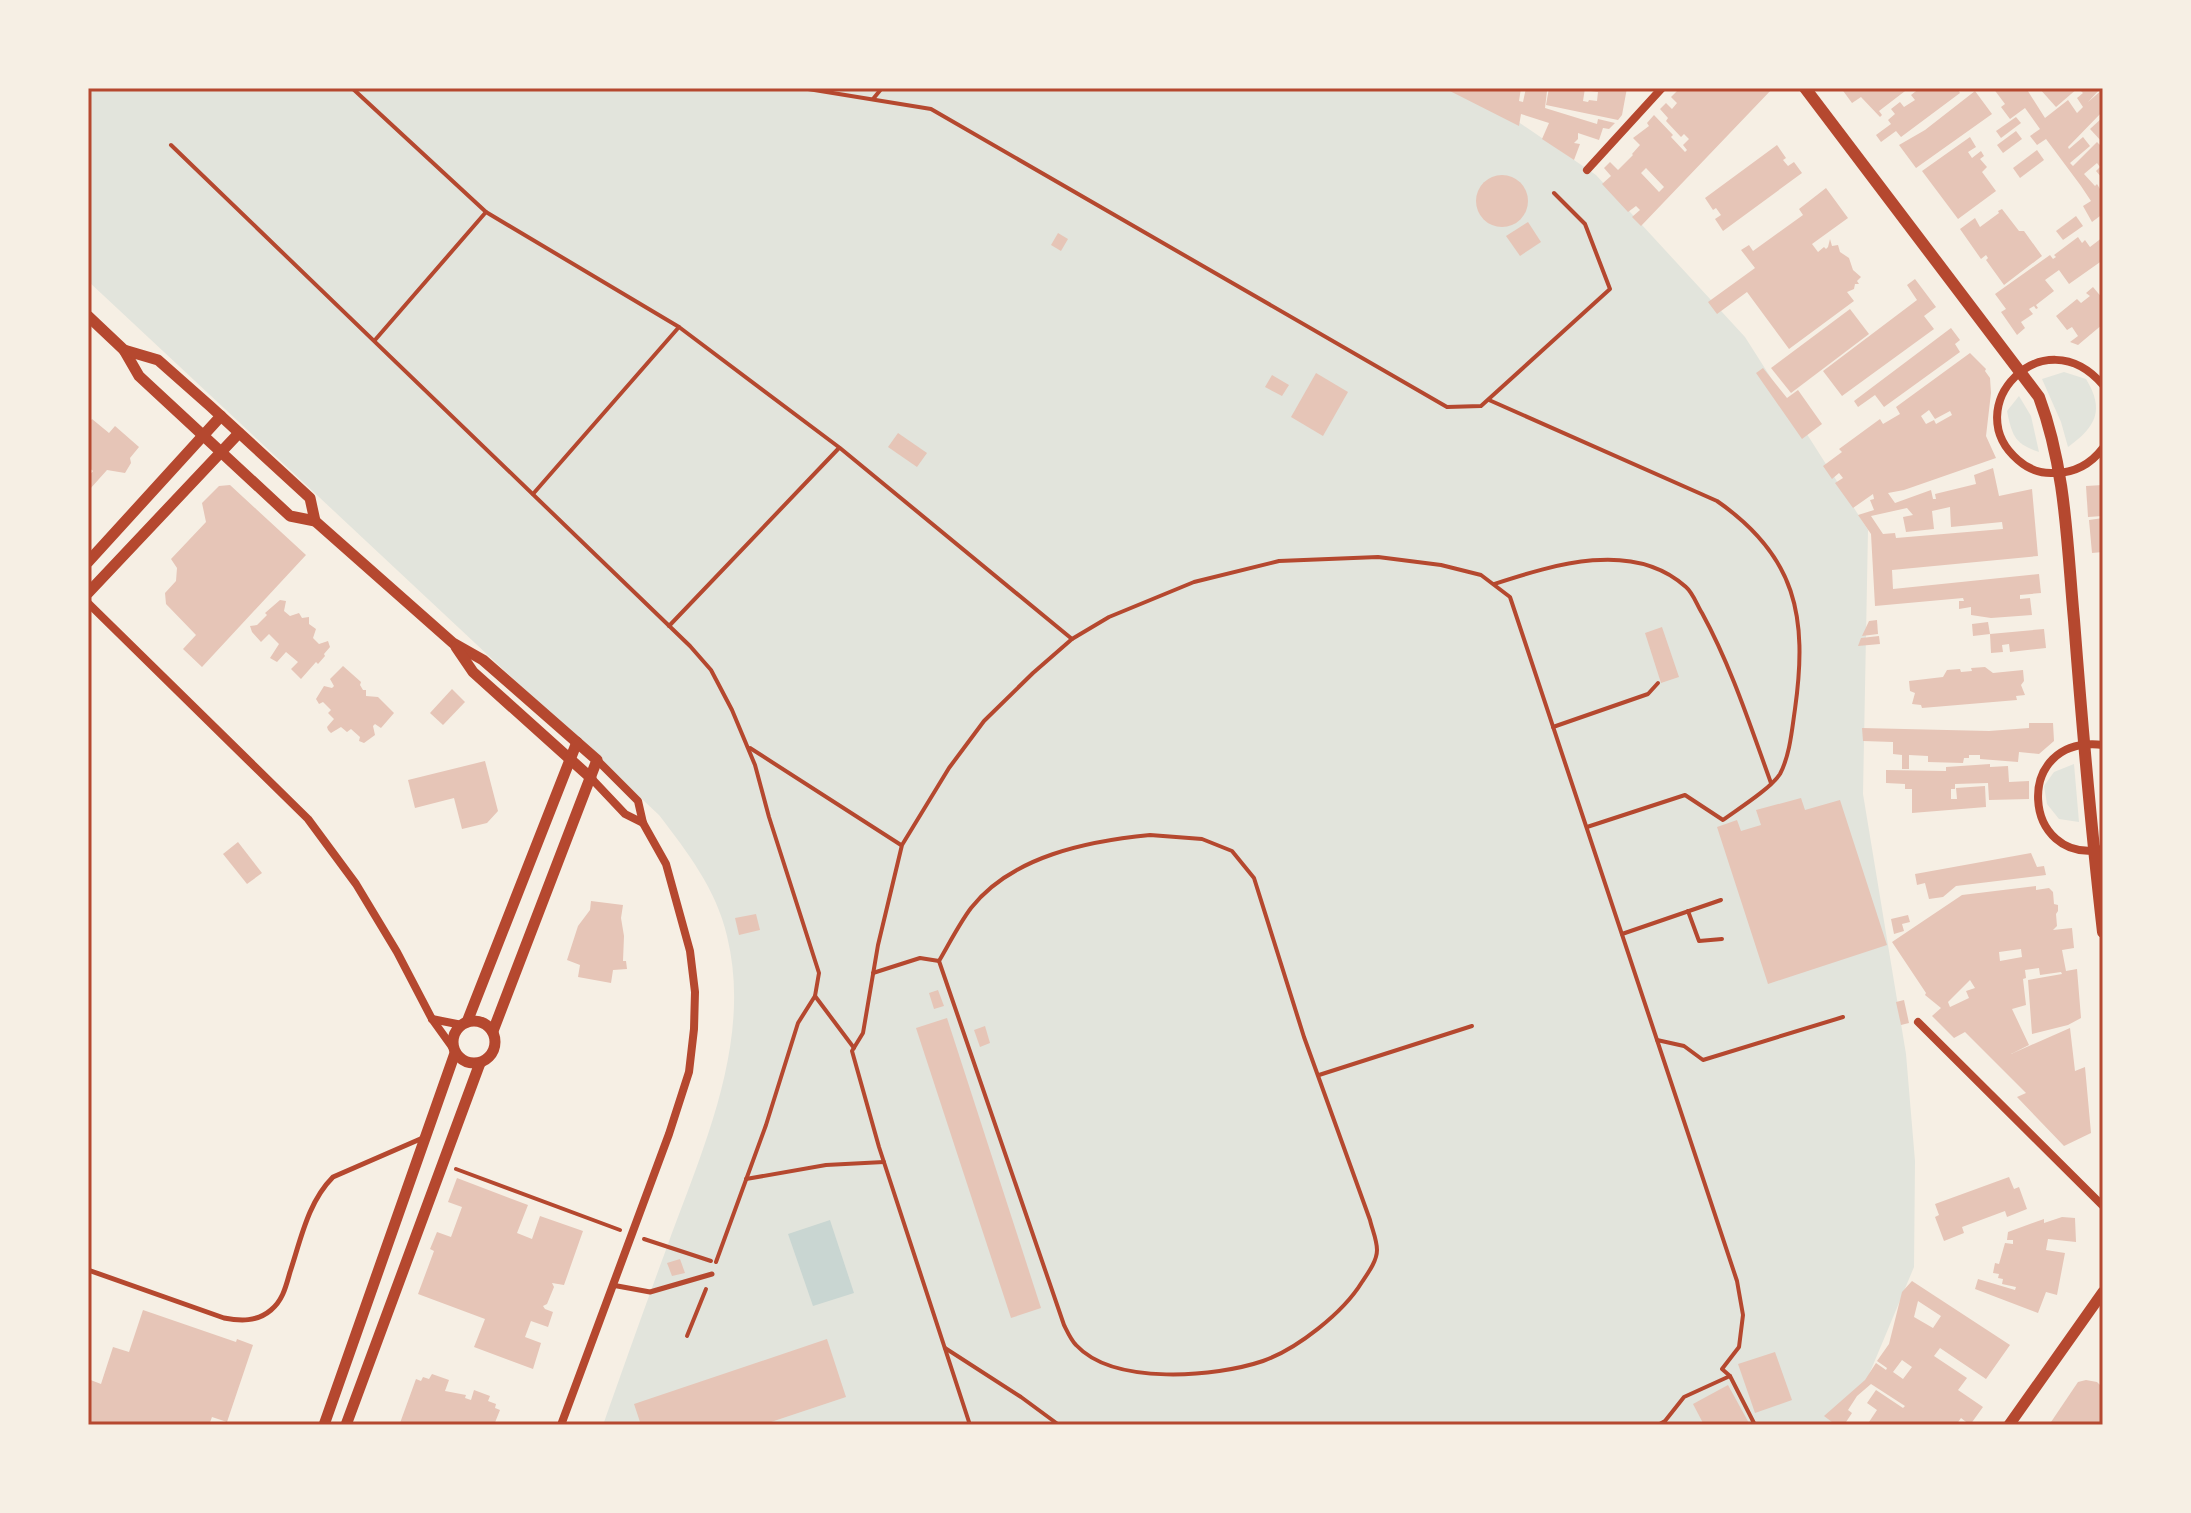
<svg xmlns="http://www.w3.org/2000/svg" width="2191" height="1513" font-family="'PT Sans Narrow',sans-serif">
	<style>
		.green { fill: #e2e4dc }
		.water { fill: #c9d6d2 }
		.building { fill: #e6c5b7; fill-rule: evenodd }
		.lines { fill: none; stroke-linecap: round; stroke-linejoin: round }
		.path { stroke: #b5482f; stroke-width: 4 }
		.service { stroke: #b5482f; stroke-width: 5 }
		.minor { stroke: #b5482f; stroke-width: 8 }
		.tertiary { stroke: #b5482f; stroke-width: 11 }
		.secondary { stroke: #b5482f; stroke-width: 12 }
		.neatline { fill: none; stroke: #b5482f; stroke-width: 3 }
	</style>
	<rect width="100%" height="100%" fill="#f6efe4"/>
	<g class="green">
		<path d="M88,88H1445L1498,108L1596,175L1745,337L1868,530L1863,794L1906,1054L1915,1161L1914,1267L1868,1377L1832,1425H603C624,1366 645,1306 667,1247C702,1150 753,1042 727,936C716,889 688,853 659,815L88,281Z"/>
		<path d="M2064,372L2086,379C2105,410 2096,427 2068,447L2061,422L2042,379Z"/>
		<path d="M2019,396L2031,416L2039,452C2015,444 2012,436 2007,411Z"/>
		<polygon points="2074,764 2079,822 2059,819 2047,804 2044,786 2054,772"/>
	</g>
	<polygon class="water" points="830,1220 854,1293 813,1306 788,1234"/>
	<g class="building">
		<polygon points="1444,88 1521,88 1519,101 1523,102 1526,88 1538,88 1547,91 1545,108 1597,124 1598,119 1615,123 1609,129 1603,128 1599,140 1578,133 1578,139 1574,143 1580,144 1574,160 1542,139 1549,123 1521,114 1519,126"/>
		<polygon points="1549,88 1585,88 1583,101 1588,102 1589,100 1597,101 1598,92 1591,91 1591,88 1627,88 1622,115 1618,120 1546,105"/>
		<path d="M1680,88H1773L1641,226L1632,217L1640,210L1636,206L1628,212L1602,184L1611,176L1604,168L1610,162L1618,170L1633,155L1632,154L1640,145L1633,138L1649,126L1647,123L1654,115L1673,135L1671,137L1685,152L1687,150L1683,145L1689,139L1684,134L1681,137L1666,121L1668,118L1660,109L1666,103L1672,109L1677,103L1671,97ZM1646,168L1664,187L1659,192L1641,173Z"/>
		<polygon points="1841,88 1878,90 1909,88 1879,111 1882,115 1880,117 1861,97 1852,103"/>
		<polygon points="1920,88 1957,88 1960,93 1901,137 1896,131 1881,142 1876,135 1891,124 1888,120 1895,114 1891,109 1900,102 1904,107 1915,100 1911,95"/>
		<polygon points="1993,88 2026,88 2045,118 2068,100 2077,113 2083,107 2077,98 2083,93 2080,90 2083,88 2101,88 2088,102 2103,89 2103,111 2068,147 2069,149 2083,137 2090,146 2070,163 2073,166 2097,142 2103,148 2103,179 2096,171 2100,167 2097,163 2084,174 2095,186 2097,184 2100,189 2103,187 2103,220 2100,216 2092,222 2083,206 2091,201 2081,186 2046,139 2037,145 2030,136 2040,129 2025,108 2010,119 2001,107 2005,104"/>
		<polygon points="2039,88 2078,88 2056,107"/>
		<polygon points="1975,91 1992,114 1916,168 1899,145 1925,130"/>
		<polygon points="2016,117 2021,123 2001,138 1996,131"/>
		<polygon points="2103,117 2103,143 2090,129"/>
		<polygon points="2016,131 2022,139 2003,153 1997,145"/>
		<polygon points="1970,137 1976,147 1968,152 1972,158 1981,151 1984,156 1980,159 1987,167 1982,172 1996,191 1958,219 1922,171"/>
		<polygon points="1777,145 1786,158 1783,160 1788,166 1794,162 1802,173 1723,231 1715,219 1721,215 1716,208 1713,210 1705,198"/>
		<polygon points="2037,150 2044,160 2020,178 2013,168"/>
		<circle cx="1502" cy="201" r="26"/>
		<polygon points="1826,188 1848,218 1812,244 1818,252 1824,247 1826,249 1828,247 1830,239 1832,246 1838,245 1840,252 1849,258 1853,270 1861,277 1857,281 1859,284 1855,284 1854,289 1847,292 1854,301 1789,349 1747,292 1717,314 1708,302 1755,268 1741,250 1749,245 1753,251 1803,215 1799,209"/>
		<polygon points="2002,209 2019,231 2024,231 2042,256 2004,285 1986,260 1988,258 1986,255 1981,259 1960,229 1975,218 1980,227 1999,213 1998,211"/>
		<polygon points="2076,216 2083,226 2063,240 2056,231"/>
		<polygon points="1528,222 1541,242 1520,256 1506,236"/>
		<polygon points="1058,233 1068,239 1061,251 1051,245"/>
		<polygon points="2078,237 2082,243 2085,240 2090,247 2103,237 2103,260 2069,284 2059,270 2045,280 2054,291 2036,305 2038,308 2036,309 2034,306 2029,309 2033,314 2021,322 2025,328 2017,335 2001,312 2006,309 1995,294 2050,255 2053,259 2056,257 2054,255"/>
		<polygon points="1915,279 1936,307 1924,316 1934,329 1842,396 1823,371 1917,300 1907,285"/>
		<polygon points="2093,287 2103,299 2103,324 2078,345 2070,342 2078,336 2072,327 2067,330 2056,316 2077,299 2081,303 2090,296 2086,293"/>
		<polygon points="1850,309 1869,334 1791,393 1771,368"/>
		<polygon points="1951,328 1960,340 1955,344 1960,352 1884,407 1875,395 1858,407 1854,401"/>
		<path d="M1970,353L1986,369L1985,371L1990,378L1991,393L1986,436L1996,458L1904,490L1888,493L1895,503L1931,490L1933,499H1936L1935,494L1976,484L1974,475L1993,468L1999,496L2032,489L2038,556L1892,570L1893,589L2039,574L2041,593L2020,595V599L2030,598L2032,615L1991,618L1971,615V607L1959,609V601H1964L1963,598L1875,606L1871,534L1858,515L1874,510L1870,500L1874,499L1873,494L1853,508L1835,483L1843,478L1839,473L1832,479L1823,466L1842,452L1839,449L1880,419L1883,424L1900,414L1896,407ZM1929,410L1935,419L1950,411L1952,415L1936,424L1934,420L1926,424L1921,416ZM1950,507L1951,527L2002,522L2003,529L1896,538L1895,533L1883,534L1871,516L1907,508L1913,515L1903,517L1906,532L1934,529L1932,511Z"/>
		<polygon points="1763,368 1787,398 1798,390 1822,424 1802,439 1756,373"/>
		<polygon points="1316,373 1348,392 1323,436 1291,417"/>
		<polygon points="1272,375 1289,385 1282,396 1265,387"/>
		<polygon points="92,419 109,433 115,426 139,447 130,458 131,463 125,473 107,470 90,489 88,477 93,471 88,467 88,423"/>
		<polygon points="898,433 927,453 917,467 888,447"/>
		<polygon points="230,485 306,555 202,667 183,649 196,635 166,604 165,593 176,581 177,568 171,559 206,522 202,503 219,486"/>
		<polygon points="2103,485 2103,516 2088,517 2086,486"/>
		<polygon points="2103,518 2103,552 2092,553 2089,520"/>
		<polygon points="280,600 286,601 284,611 290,616 299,613 302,618 309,617 309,624 316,629 313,638 319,644 328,641 330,647 324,654 325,656 318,664 316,662 301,679 291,669 298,662 286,652 277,662 270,658 279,644 269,634 261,642 252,632 250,626 257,625 267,615 265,613"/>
		<polygon points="1877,620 1878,634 1862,636 1869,621"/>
		<polygon points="1988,622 1990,634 1973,636 1972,624"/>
		<polygon points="1662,627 1679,677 1661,683 1645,633"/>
		<polygon points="2044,629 2046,648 2010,652 2009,644 2002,645 2003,652 1991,653 1990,634"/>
		<polygon points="1879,636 1880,644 1858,646 1861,638"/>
		<polygon points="343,666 361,682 360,685 363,690 366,690 366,696 378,697 394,713 381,728 375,724 373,726 375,735 364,743 359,741 360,737 351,729 347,732 341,727 331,733 328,730 327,727 334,719 328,713 331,710 323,702 319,704 316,699 324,686 332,688 334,686 330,679"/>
		<polygon points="1985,667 1993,673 2023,670 2024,681 2021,685 2025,695 2016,696 2017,700 1922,708 1921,705 1912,704 1915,693 1910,691 1909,681 1943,677 1947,670 1960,669 1961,672 1972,671 1971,668"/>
		<polygon points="452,689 465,702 443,725 430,713"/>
		<polygon points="2029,723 2053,723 2054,741 2039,754 2019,752 2018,762 1980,759 1980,755 1969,755 1969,758 1964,758 1963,763 1928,762 1928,756 1909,755 1909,769 1902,769 1902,755 1893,754 1893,742 1863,741 1862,728 1989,731 2029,728"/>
		<polygon points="485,761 498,811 487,823 462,829 454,798 415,808 408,780"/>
		<polygon points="1990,764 1990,767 2008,766 2009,782 2029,781 2029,799 1989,800 1988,783 1955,784 1955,789 1951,789 1951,799 1957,799 1956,788 1985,786 1986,807 1912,813 1912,789 1905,789 1905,784 1886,783 1886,770 1946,771 1946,767"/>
		<polygon points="1801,798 1805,810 1840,800 1887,945 1768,984 1717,827 1737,820 1741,831 1761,825 1756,810"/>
		<polygon points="238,842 262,873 247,884 223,854"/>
		<polygon points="2031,853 2037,867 2044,866 2046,875 1956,886 1943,897 1929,899 1925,883 1917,885 1915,874"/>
		<path d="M2036,886V890L2049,888L2053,892L2054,904L2058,905V911L2056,914L2057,926L2053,930L2072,928L2074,948L2062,950L2066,971L2077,969L2081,1018L2068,1025L2032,1034L2028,980L2062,974L2061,972L2040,975L2039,968L2025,970L2026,978L2023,979L2026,1005L2012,1009L2029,1045L2011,1054L2070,1028L2075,1071L2085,1067L2091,1133L2064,1146L2017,1097L2026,1093L1965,1032L1954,1038L1932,1016L1941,1008L1925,995L1926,993L1892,942L1962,895ZM2021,949L2022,957L2000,961L1999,952ZM1970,980L1975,988L1966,991L1969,998L1950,1007L1948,1002Z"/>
		<polygon points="591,901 623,905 621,918 624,936 623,961 626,961 627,969 613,970 611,983 578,977 580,965 567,960 578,926 590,910"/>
		<polygon points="756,914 760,930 739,935 735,918"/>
		<polygon points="1908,915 1910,922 1902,924 1904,931 1894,934 1891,919"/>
		<polygon points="938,990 944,1006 934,1009 929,993"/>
		<polygon points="1904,1000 1909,1023 1901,1025 1896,1002"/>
		<polygon points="947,1018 1041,1308 1011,1318 916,1028"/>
		<polygon points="985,1026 990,1043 980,1047 974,1030"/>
		<polygon points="2009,1177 2014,1189 2019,1187 2027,1209 2007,1217 2005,1211 1962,1227 1964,1233 1944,1241 1935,1217 1939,1215 1935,1204"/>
		<polygon points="457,1178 528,1205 517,1233 532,1239 540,1216 583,1231 564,1285 552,1283 554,1287 547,1304 543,1306 545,1309 553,1312 548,1327 531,1321 525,1337 541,1343 533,1369 474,1347 485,1319 418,1294 434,1251 430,1249 437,1232 451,1237 462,1207 448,1202"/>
		<polygon points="2062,1217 2075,1218 2076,1242 2048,1239 2046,1250 2065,1253 2057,1295 2046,1292 2038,1313 1975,1289 1978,1279 2015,1290 2016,1287 2002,1284 2003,1279 1998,1278 1999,1274 1993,1273 1995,1263 1999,1264 2005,1243 2013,1244 2013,1240 2007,1240 2008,1232 2044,1219 2044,1223"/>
		<polygon points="680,1259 685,1273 672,1276 667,1263"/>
		<path d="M1912,1281L2010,1345L1986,1379L1940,1348L1934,1356L1967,1378L1958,1390L1983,1407L1970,1425L1961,1418L1956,1425H1867L1877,1410L1867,1403L1876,1390L1903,1408L1905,1406L1871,1384L1857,1396L1848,1410L1852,1413L1844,1425H1836L1824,1416L1865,1380L1876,1363L1886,1370L1887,1368L1877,1361L1889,1344L1902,1292ZM1918,1301L1941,1316L1933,1328L1914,1317ZM1902,1360L1912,1367L1903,1379L1893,1372Z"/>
		<polygon points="143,1310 236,1342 237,1339 253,1345 227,1422 212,1417 209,1425 88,1425 88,1379 101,1384 113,1347 129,1352"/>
		<polygon points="827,1339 846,1397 762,1425 641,1425 634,1404"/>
		<polygon points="1775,1352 1792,1400 1755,1413 1738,1364"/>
		<polygon points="432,1374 449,1380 445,1391 466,1395 465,1398 471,1400 474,1390 490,1396 488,1401 496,1404 495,1408 500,1410 494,1425 400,1423 416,1379 421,1381 423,1377 429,1379"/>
		<polygon points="2086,1380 2097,1382 2103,1388 2103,1425 2049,1425 2078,1382"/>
		<polygon points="1728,1385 1750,1425 1704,1425 1693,1404"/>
	</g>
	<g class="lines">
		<g class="path">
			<polyline points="352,88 486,212 679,327 840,448 1072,639"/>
			<polyline points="802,88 931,109 1447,407 1481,406 1610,289 1585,224 1554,193"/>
			<polyline points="873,99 882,88"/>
			<polyline points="171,145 690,646 711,670 732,710 755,765 769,817 819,973 815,996"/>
			<polyline points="375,340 486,212"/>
			<path d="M1489,400L1717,501C1796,556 1808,616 1795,709C1792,729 1790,755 1780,774C1770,789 1738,809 1723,820L1685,795L1587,827"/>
			<polyline points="533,494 679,327"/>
			<path d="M1494,584C1553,565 1633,539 1686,587C1693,593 1697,605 1702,613C1731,666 1750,725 1771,783"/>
			<polyline points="669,626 839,448"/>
			<polyline points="1553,727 1648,694 1658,683"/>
			<polyline points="750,748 901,845"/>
			<path d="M1150,835L1202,839L1232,851L1254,878L1304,1037L1370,1220C1372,1229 1377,1240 1377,1250C1377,1261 1368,1273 1362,1282C1343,1313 1297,1349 1263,1361C1216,1377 1114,1386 1076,1345C1071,1340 1067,1331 1064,1325L939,961C949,944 959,924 971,908C1012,856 1088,841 1150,835Z"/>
			<polyline points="1688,911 1699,941 1722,939"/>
			<polyline points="1622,934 1721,900"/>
			<polyline points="873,973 920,958 939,961"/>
			<polyline points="1657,1040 1684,1046 1703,1060 1843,1017"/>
			<polyline points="1319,1075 1472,1026"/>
			<polyline points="456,1169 620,1230"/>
			<polyline points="746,1179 826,1165 884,1162"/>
			<polyline points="644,1239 711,1261"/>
			<polyline points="716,1262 766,1125 798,1023 815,996 854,1048"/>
			<polyline points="687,1336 706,1289"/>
			<polyline points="945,1348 1021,1397 1059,1425"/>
			<polyline points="970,1425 879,1147 852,1051 863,1033 878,945 902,845 949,768 984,721 1033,673 1072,639 1109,617 1194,582 1279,561 1378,557 1441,565 1481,575 1510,597 1737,1281 1743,1315 1739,1347 1722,1369 1730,1376 1755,1425"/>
			<polyline points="1658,1425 1665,1421 1684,1397 1730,1376"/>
		</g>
		<g class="service">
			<path d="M88,1270L224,1318C240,1321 257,1322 271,1310C283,1300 286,1286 290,1272C301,1239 308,1202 333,1177L425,1137"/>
			<polyline points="612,1285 650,1292 712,1274"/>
		</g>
		<g class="minor">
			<polyline points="1587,170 1662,88"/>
			<path d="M2103,385C2043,315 1957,408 2018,460C2027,468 2038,473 2051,473C2073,474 2090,465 2103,448"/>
			<polyline points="88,603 308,819 356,884 397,952 432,1019 455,1051"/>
			<path d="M2103,745C2011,734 2022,867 2103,849"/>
			<polyline points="591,778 625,814 643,823"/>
			<polyline points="432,1019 462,1025"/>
			<polyline points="1918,1022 2103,1206"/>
			<polyline points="561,1425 669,1134 689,1072 694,1029 695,992 690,951 666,864 643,823 638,801 597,760"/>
		</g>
		<g class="tertiary">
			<polyline points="88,316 124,350 139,376 290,516 315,521 453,643 483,660 597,760 493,1031"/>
			<polyline points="124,350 158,360 210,406 310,498 315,521"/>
			<polyline points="88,562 221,416"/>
			<polyline points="88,593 239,433"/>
			<polyline points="456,647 473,672 591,778"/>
			<circle cx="474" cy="1042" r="21"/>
			<polyline points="467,1022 577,742"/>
			<polyline points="324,1425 455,1053"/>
			<polyline points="346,1425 480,1063"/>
			<polyline points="2009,1425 2103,1292"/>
		</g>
		<path class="secondary" d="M1805,88L2039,397C2066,469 2067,545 2074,620C2082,724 2091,828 2103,932"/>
	</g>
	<rect width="2191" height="1513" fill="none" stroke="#f6efe4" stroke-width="180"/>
	<rect x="90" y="90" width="2011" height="1333" class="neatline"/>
</svg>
